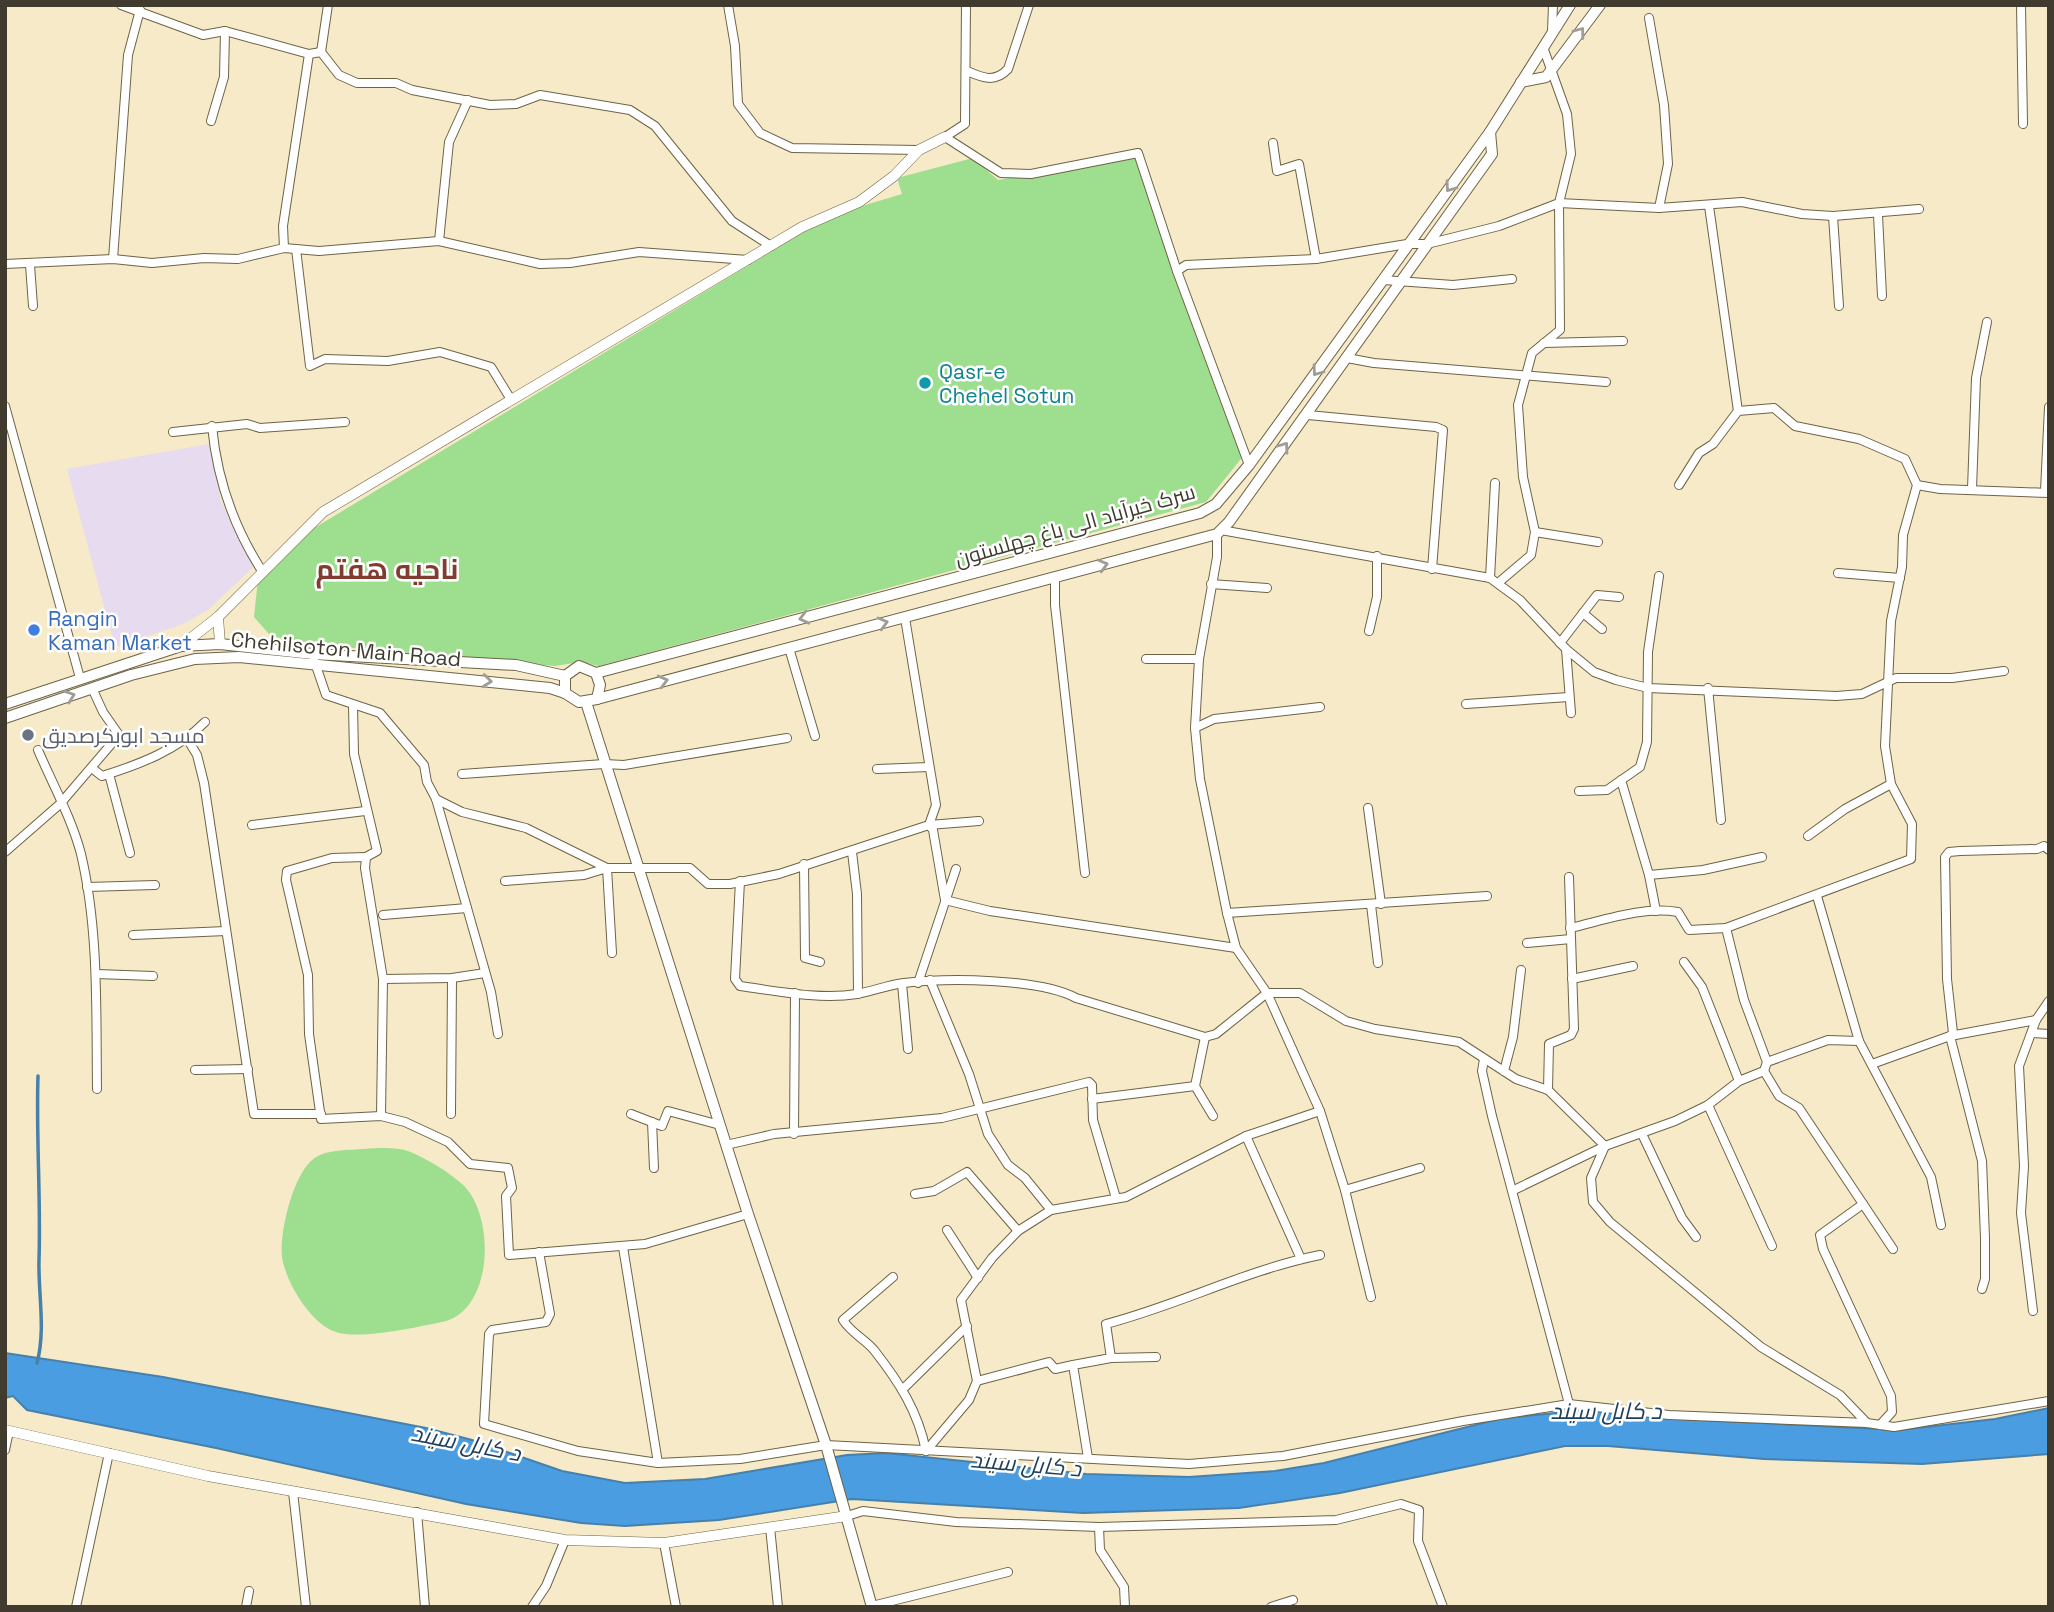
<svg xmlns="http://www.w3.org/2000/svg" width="2054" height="1612" font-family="'Space Grotesk',Cairo,sans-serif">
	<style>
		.commercial { fill: #e7dbef }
		.green { fill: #9ede8f }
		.water { fill: #4a9de1; stroke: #4780ab; stroke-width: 2 }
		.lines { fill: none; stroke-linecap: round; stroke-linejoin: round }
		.stream { stroke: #4780ab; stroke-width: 3.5 }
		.minor-casing { stroke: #6e6346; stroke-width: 10 }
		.tertiary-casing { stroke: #6e6346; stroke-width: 11 }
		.secondary-casing { stroke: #6e6346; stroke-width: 12 }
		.minor { stroke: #fff; stroke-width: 8 }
		.tertiary { stroke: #fff; stroke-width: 10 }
		.secondary { stroke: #fff; stroke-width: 10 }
		.oneway { stroke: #a09d96 }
		.culture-dot { fill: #0f9aa8; stroke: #fff; stroke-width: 2.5 }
		.shop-dot { fill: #3f7fe0; stroke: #fff; stroke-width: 2.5 }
		.worship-dot { fill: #6b7280; stroke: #fff; stroke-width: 2.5 }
		.labels { text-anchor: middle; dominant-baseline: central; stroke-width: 5; stroke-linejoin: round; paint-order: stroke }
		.culture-label { font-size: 21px; fill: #0d838f; stroke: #fff; text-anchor: start }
		.street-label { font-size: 21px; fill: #403b2e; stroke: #fff }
		.shop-label { font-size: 21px; fill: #366cbe; stroke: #fff; text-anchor: start }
		.worship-label { font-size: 21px; fill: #5b616d; stroke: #fff; text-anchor: start }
		.water-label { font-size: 23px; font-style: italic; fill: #1d3f5c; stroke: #fff }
		.district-label { font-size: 28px; font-weight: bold; fill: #813b2f; stroke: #fff }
	</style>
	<rect width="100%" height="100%" fill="#f6eac9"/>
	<polygon class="commercial" points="209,444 221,501 253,567 208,610 183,624 115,647 67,469"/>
	<g class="green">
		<polygon points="1136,155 1245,454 1206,502 599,666 581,662 555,666 275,641 254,617 258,579 306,533 832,215 902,194 897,178 973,158 998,180"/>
		<path d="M344,1150C362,1150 390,1145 408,1151C424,1157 449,1172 462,1184C496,1214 494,1312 442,1322C418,1327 359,1340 336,1332C311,1324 286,1283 282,1257C279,1233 294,1167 318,1156C325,1152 336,1151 344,1150Z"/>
	</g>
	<polygon class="water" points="5,1353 163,1377 426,1428 472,1440 562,1471 625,1483 705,1479 847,1455 886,1453 1086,1474 1189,1477 1275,1471 1324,1463 1499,1419 1583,1410 1601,1409 1680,1419 1900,1430 1995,1419 2049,1408 2049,1454 1922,1464 1764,1459 1608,1446 1565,1446 1340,1493 1239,1508 1083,1513 852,1499 719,1520 625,1526 581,1523 466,1504 216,1448 27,1410 13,1396 5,1398"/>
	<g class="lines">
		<path class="stream" d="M37,1363C46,1329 38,1294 39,1260C41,1199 36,1138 38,1076"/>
		<g class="minor-casing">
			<g id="minor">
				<polyline points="121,5 203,35 225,31 309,54 321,52 339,75 357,83 396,83 412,90 490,105 516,104 540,95 630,110 655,126 732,221 771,246"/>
				<polyline points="728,5 735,46 738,104 760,133 792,148 919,150"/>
				<polyline points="966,5 965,124 945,137 1001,173 1031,174 1138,153 1177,271 1249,465"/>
				<polyline points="2021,5 2023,124"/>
				<polyline points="1649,18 1664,105 1668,164 1659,208"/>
				<polyline points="1552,31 1553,5"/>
				<polyline points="321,52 328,5"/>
				<path d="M967,71C983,78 995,83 1008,69L1029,5"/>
				<polyline points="211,121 224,77 225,31"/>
				<polyline points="1273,143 1277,171 1299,164 1316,259"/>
				<polyline points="1709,206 1738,411"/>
				<polyline points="1878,215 1882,296"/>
				<polyline points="1833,216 1839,306"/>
				<polyline points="439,241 449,142 468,100"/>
				<polyline points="284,248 283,226 309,54"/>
				<polyline points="296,249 310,366 325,359 388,361 440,352 491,367 510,398"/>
				<polyline points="113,259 128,55 140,10"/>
				<polyline points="5,264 113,259 152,263 204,258 238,259 284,248 319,251 439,241 540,264 570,263 639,252 748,260"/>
				<polyline points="30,265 33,306"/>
				<polyline points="1177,271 1186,265 1316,259 1407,244 1427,244 1499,226 1559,203 1659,208 1742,202 1802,214 1833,216 1919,209"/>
				<polyline points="1383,280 1453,285 1512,279"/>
				<polyline points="1544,343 1623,341"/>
				<polyline points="1347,358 1374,363 1606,382"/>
				<polyline points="5,406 80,678"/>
				<polyline points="1308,415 1436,427 1443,430 1432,569"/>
				<path d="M212,426C217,480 233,526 262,571"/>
				<polyline points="173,432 247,424 260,428 345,422"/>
				<polyline points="1917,485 1940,489 2049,493"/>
				<polyline points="1972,489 1976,378 1987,322"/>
				<polyline points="2045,491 2049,407"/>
				<polyline points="1221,530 1490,578 1520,600 1566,649 1594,672 1616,680 1648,688 1836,696 1862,694 1896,678 1952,678 2004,671"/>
				<polyline points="1535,532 1598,542"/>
				<polyline points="1217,534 1217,557 1199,659 1195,728 1200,779 1227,913 1236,948 1267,993 1320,1111 1345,1190 1371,1297"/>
				<polyline points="1838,573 1900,578"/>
				<polyline points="1055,577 1055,605 1085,873"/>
				<polyline points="1490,578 1495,483"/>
				<polyline points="1498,583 1531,555 1535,532 1523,477 1518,405 1532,353 1560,330 1559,203 1571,154 1567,114 1543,47"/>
				<polyline points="1211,584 1267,588"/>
				<polyline points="1583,613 1602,629"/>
				<polyline points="905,618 936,805 929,825"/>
				<polyline points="1369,631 1377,597 1377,556"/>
				<polyline points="1560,643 1597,595 1619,597"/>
				<polyline points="789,648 815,736"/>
				<polyline points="1566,649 1571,713"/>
				<polyline points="1146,659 1199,659"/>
				<polyline points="314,660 326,695 380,713 424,765 427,782 436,799 491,992 498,1034"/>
				<polyline points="1708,688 1721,820"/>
				<polyline points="1466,704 1569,697"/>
				<polyline points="353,705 354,754 377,851 366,857 365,868 383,979 381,1116"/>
				<polyline points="1195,728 1214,719 1320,707"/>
				<polyline points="188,740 197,755 204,783 254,1114 321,1114"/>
				<path d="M38,750C52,783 72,819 81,854C99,930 96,1012 97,1089"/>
				<path d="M93,769L102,776C138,765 178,750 205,722"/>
				<polyline points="877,769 929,767"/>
				<polyline points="109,774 130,853"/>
				<polyline points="462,774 604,764 624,765 787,738"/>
				<polyline points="1621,780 1649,875 1656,911"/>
				<polyline points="1579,791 1607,790 1640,767 1647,742 1648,652 1659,576"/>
				<polyline points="436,799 462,812 526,828 607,868 690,868 708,884 730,884 779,874 929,825 979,821"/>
				<polyline points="1368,808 1381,904"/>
				<polyline points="252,825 365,811"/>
				<polyline points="929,825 933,830 945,900 990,911 1236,948"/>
				<polyline points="1808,836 1845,809 1891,784"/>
				<polyline points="5,852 60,804 119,735 103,712 92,688"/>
				<polyline points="852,852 857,894 858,994"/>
				<polyline points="366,857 332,858 287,871 286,880 308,975 309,1034 321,1119 381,1116 405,1122 448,1142 470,1164 508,1168 512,1188 506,1196 509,1255 645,1244 748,1214"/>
				<polyline points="804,864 805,958 820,962"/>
				<polyline points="1649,875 1703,870 1762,857"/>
				<polyline points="505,881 584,875 607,868 612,953"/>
				<path d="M740,881L735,979L740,986C777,991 820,1000 857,994C873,991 888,985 904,983C947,978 1038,978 1076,998L1205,1037L1216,1034L1267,993H1300L1346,1021L1375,1029L1459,1042L1516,1079L1548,1090L1605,1146"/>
				<polyline points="87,887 155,885"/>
				<polyline points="1817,896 1859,1041 1931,1177 1941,1225"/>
				<polyline points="1371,905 1378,963"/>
				<polyline points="1227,913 1487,896"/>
				<polyline points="383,915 467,908"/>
				<path d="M1570,928C1605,920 1643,906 1678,912L1689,930L1726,928L1911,859L1912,824L1891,784L1885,746L1891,621L1902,567L1903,535L1917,485L1905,459L1859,439L1795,426L1774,408L1738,411L1713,444L1699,453L1679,485"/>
				<polyline points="1726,928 1744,1000 1767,1062"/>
				<polyline points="133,935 226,931"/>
				<polyline points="1527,943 1571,939"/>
				<polyline points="1684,962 1702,987 1739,1081"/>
				<polyline points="96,974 153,976"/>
				<polyline points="383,979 452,978 485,973"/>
				<polyline points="1572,979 1633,966"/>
				<polyline points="930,980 969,1074 988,1134 1008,1165 1025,1178 1051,1210"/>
				<polyline points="918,983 956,869"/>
				<polyline points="902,984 908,1049"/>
				<polyline points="2032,1033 2049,1034"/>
				<polyline points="1205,1037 1195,1086 1213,1116"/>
				<polyline points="1484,1059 1482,1071 1492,1116 1569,1404"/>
				<polyline points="1872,1064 1950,1036 2036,1020"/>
				<polyline points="195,1070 248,1069"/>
				<polyline points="1504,1071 1513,1037 1521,970"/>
				<polyline points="1764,1071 1779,1096 1799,1108 1893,1249"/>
				<polyline points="1548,1090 1549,1044 1571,1035 1574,1029 1569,877"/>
				<polyline points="1092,1099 1195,1086"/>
				<polyline points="1708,1105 1772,1246"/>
				<polyline points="451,1114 452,978"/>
				<polyline points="631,1114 662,1126 668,1111 720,1125"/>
				<polyline points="652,1122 654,1168"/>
				<polyline points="794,1134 795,993"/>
				<polyline points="1642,1134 1682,1218 1696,1237"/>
				<polyline points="1246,1136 1301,1259"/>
				<polyline points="726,1145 774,1134 942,1118 1089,1082 1092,1085 1093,1120 1116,1198"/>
				<polyline points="1605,1146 1591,1178 1593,1202 1610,1222 1761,1347 1840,1395 1867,1423"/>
				<polyline points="1345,1190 1420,1168"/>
				<polyline points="1514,1190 1605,1146 1675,1121 1708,1105 1739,1081 1764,1071 1767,1062 1828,1040 1859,1041"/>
				<polyline points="915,1194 934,1191 967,1172 1018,1231"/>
				<polyline points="1863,1204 1820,1235 1823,1249 1891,1396 1892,1412 1880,1425"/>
				<polyline points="947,1230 978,1278"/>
				<polyline points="623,1247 658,1463"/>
				<polyline points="539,1252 550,1314 546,1322 492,1330 489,1334 484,1424 578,1451 658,1463 740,1459 826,1445 1189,1464 1283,1456 1463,1421 1569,1404 1669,1415 1867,1423 1894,1427 2049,1401"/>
				<path d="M893,1277L843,1320C851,1333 865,1339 874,1350C899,1382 918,1411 926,1451"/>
				<polyline points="1982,1289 1985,1279 1985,1238 1982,1161 1950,1036 1953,1033 1947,979 1945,857 1949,852 1960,851 2037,849 2044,846 2049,850"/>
				<polyline points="2033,1311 2021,1213 2024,1166 2019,1066 2036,1020 2049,1001"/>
				<path d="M1111,1358L1106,1324C1179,1305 1246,1270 1320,1255"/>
				<polyline points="977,1381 1049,1362 1055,1369 1073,1365"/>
				<polyline points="904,1388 967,1326"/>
				<polyline points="5,1450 9,1431"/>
				<polyline points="926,1451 969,1400 977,1381 961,1300 992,1258 1018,1231 1051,1210 1126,1197 1246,1136 1320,1111"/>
				<polyline points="1088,1458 1073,1365 1111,1358 1156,1357"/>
				<polyline points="293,1492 306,1607"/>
				<polyline points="417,1512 425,1607"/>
				<polyline points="847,1516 863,1511 956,1522 1099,1527 1336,1520 1401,1504 1419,1510 1418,1541 1443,1607"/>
				<polyline points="770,1527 778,1607"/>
				<polyline points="1099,1527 1100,1550 1124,1587 1125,1607"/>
				<polyline points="664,1543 676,1607"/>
				<polyline points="872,1606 1008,1572"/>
				<polyline points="76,1607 109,1453"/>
				<polyline points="246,1607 249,1591"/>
				<polyline points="532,1607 546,1586 565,1540"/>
				<polyline points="1271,1607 1293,1600"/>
			</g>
		</g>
		<g class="tertiary-casing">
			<g id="tertiary">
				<polyline points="218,617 220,644"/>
				<polyline points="181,646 218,617 323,512 802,227 859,202 894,176 919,150 945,137"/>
				<polyline points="5,1430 208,1476 565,1540 664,1543 847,1516"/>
			</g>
		</g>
		<g class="secondary-casing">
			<g id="secondary">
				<polyline points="1521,82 1546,77 1600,5"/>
				<polygon points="579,666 596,673 600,685 597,699 579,702 565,693 565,676"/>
				<polyline points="596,673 1200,513 1216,504 1249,465 1490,132 1570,5"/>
				<polyline points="597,699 1217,534 1229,522 1492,154 1490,132"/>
				<polyline points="586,702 748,1214 826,1445 872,1607"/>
				<polyline points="5,704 181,646 220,644 313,654 516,665 565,676"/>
				<polyline points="5,718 131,675 195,659 239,657 550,688 565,693"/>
			</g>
		</g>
		<use href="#minor" class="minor"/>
		<use href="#tertiary" class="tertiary"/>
		<use href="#secondary" class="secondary"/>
	</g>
	<defs><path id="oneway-chevron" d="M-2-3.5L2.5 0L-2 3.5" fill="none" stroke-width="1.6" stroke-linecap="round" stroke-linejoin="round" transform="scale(1.75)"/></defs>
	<g class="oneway">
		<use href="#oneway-chevron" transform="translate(1580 32) rotate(-53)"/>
		<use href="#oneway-chevron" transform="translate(1450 187) rotate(126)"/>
		<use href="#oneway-chevron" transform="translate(1317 371) rotate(126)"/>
		<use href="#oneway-chevron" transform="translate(1284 447) rotate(-54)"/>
		<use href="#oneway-chevron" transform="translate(1103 565) rotate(-15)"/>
		<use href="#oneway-chevron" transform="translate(804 618) rotate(166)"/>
		<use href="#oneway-chevron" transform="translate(883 623) rotate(-15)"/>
		<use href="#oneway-chevron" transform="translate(487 681) rotate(6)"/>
		<use href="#oneway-chevron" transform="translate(663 681) rotate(-15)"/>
		<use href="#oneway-chevron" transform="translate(70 696) rotate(-20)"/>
	</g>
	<circle class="culture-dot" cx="925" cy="383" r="7"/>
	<circle class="shop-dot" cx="34" cy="630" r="7"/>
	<circle class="worship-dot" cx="28" cy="735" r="7"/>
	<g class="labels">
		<g class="culture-label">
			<text x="939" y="371">Qasr-e<tspan x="939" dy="24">Chehel Sotun</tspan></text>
		</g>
		<g class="street-label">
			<text transform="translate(1075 525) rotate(-16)">سرک خیرآباد الی باغ چهلستون</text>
			<text transform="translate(346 649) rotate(5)">Chehilsoton Main Road</text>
		</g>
		<g class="shop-label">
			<text x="48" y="618">Rangin<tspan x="48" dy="24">Kaman Market</tspan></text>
		</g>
		<g class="worship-label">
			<text x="42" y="735">مسجد ابوبکرصدیق</text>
		</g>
		<g class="water-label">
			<text x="1606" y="1411">د کابل سيند</text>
			<text transform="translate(466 1443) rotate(11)">د کابل سيند</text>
			<text transform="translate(1026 1464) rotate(5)">د کابل سيند</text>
		</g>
		<g class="district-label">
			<text x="387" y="569">ناحیه هفتم</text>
		</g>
	</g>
	<rect width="2054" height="1612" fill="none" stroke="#403b2e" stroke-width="14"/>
</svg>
